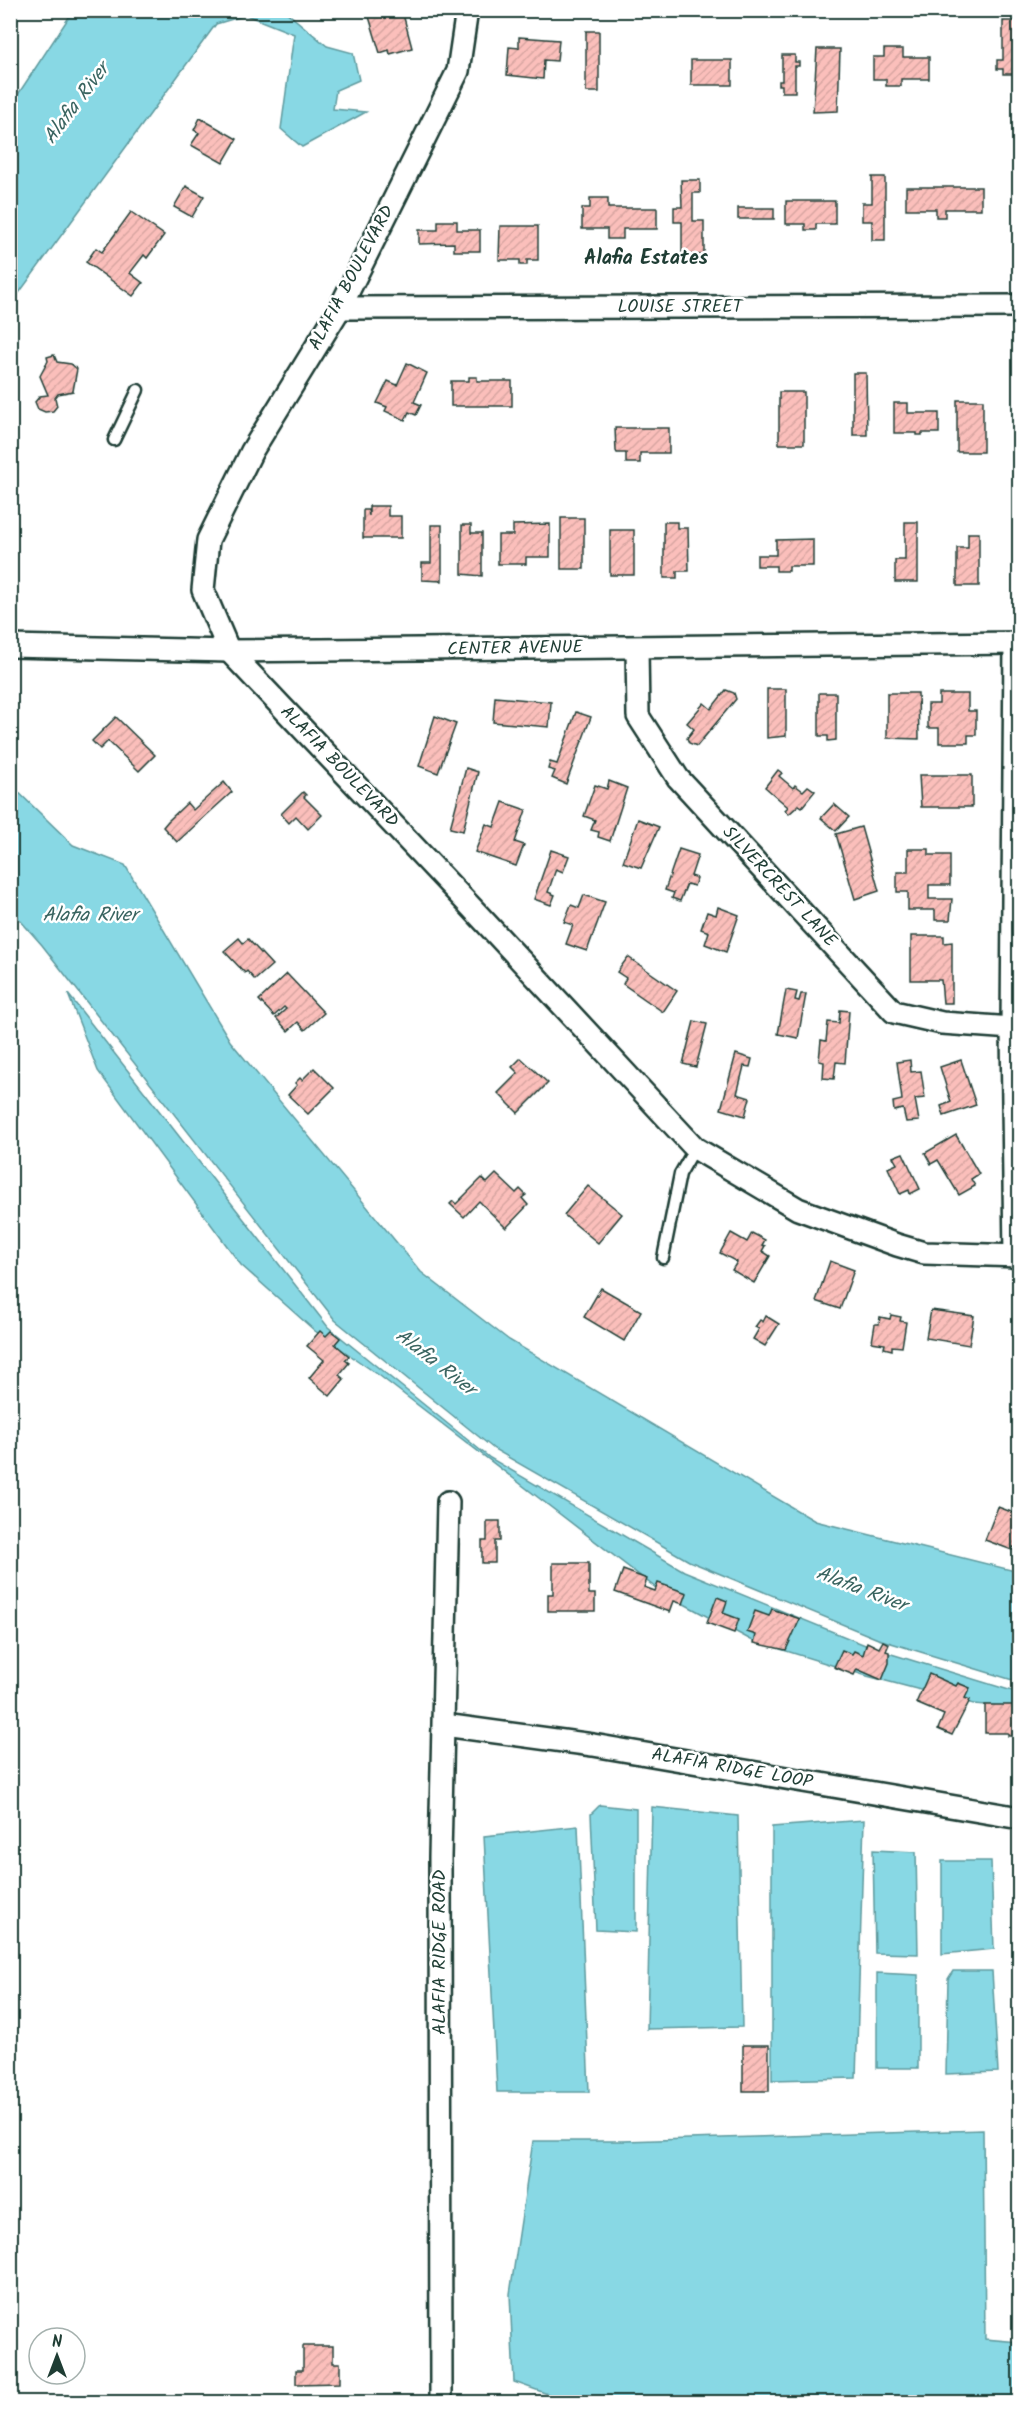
<svg xmlns="http://www.w3.org/2000/svg" width="1030" height="2413" font-family="Kalam,sans-serif">
	<style>
		.water { fill: #88d8e4; stroke: #5e9a9e; stroke-width: 1.5 }
		.building { fill: url(#building-hatch); stroke: #1f3d34; stroke-width: 1.5 }
		.lines { fill: none; stroke-linecap: round; stroke-linejoin: round }
		.lane-casing { stroke: #1f3d34; stroke-width: 15 }
		.street-casing { stroke: #1f3d34; stroke-width: 26 }
		.lane { stroke: #fff; stroke-width: 10 }
		.street { stroke: #fff; stroke-width: 21 }
		.labels { text-anchor: middle; dominant-baseline: central; stroke-width: 5; stroke-linejoin: round; paint-order: stroke }
		.street-label { font-size: 18px; fill: #1f3d34; stroke: #fff }
		.water-label { font-size: 20px; font-style: italic; fill: #396460; stroke: #fff }
		.neighbourhood-label { font-size: 20px; font-weight: bold; fill: #1f3d34; stroke: #fff }
	</style>
	<defs>
		<pattern id="building-hatch" width="6" height="6" patternUnits="userSpaceOnUse" patternTransform="scale(1.5)"><rect width="6" height="6" fill="#fbbfbb"/><path d="M-1 1l2-2M0 6l6-6M5 7l2-2" fill="none" stroke="#d7a5a1"/></pattern>
	</defs>
	<rect width="100%" height="100%" fill="#fff"/>
	<filter id="ink" filterUnits="userSpaceOnUse"><feTurbulence type="fractalNoise" baseFrequency=".0167" numOctaves="2"/><feDisplacementMap in="SourceGraphic" scale="12" xChannelSelector="R" yChannelSelector="G"/><feConvolveMatrix kernelMatrix="1 2 1 2 8 2 1 2 1" color-interpolation-filters="sRGB"/></filter>
	<g filter="url(#ink)">
		<g class="water">
			<polygon points="73,11 285,11 327,46 353,53 359,80 336,90 333,109 366,112 302,147 281,129 294,34 246,15 216,24 11,304 11,105"/>
			<polygon points="11,785 73,845 125,865 230,1041 421,1272 509,1340 815,1521 1019,1572 1019,1682 878,1639 689,1561 494,1449 335,1320 42,945 11,910"/>
			<polygon points="68,994 328,1327 490,1458 684,1571 875,1649 1019,1693 1019,1708 974,1704 867,1676 751,1640 660,1591 380,1376 315,1331 241,1265 98,1071"/>
			<polygon points="600,1805 636,1809 636,1932 596,1930 591,1814"/>
			<polygon points="652,1807 738,1816 742,2027 647,2029"/>
			<polygon points="864,1820 856,2078 772,2080 772,1827"/>
			<polygon points="578,1826 589,2092 497,2092 484,1836"/>
			<polygon points="873,1850 916,1852 918,1954 875,1953"/>
			<polygon points="942,1861 991,1861 994,1949 942,1954"/>
			<polygon points="953,1971 992,1971 998,2072 946,2074 948,1979"/>
			<polygon points="877,1973 918,1975 918,2068 877,2068"/>
			<polygon points="983,2130 985,2339 1019,2342 1019,2402 570,2402 514,2382 510,2294 533,2141 624,2141"/>
		</g>
		<g class="building">
			<polygon points="367,10 402,10 412,48 390,54 389,50 380,53"/>
			<polygon points="1003,21 1020,21 1020,59 1016,59 1016,74 1003,74 1003,69 997,69 997,60 1003,60"/>
			<rect x="586" y="31" width="13" height="61"/>
			<polygon points="519,37 559,40 557,61 544,60 543,79 507,75 509,47 519,48"/>
			<polygon points="817,49 840,49 838,111 813,112"/>
			<polygon points="884,49 903,49 903,57 929,57 929,79 901,79 901,86 886,86 886,79 873,79 873,57 884,57"/>
			<polygon points="782,55 795,55 795,62 799,62 799,66 795,66 795,92 782,92 782,85 779,85 779,81 782,81"/>
			<rect x="691" y="60" width="41" height="25"/>
			<polygon points="200,118 237,139 223,163 191,145 199,133 194,130"/>
			<polygon points="872,177 885,177 885,240 872,240 872,221 862,221 862,203 872,203"/>
			<polygon points="681,180 700,180 700,193 693,193 693,221 704,221 704,255 682,255 682,222 674,222 674,207 682,207"/>
			<polygon points="186,186 204,196 192,217 174,207"/>
			<polygon points="906,187 981,187 981,209 945,209 945,217 936,217 936,209 906,209"/>
			<polygon points="590,198 608,198 608,208 657,208 657,229 623,229 623,239 607,239 607,229 582,229 582,208 590,208"/>
			<polygon points="786,201 835,201 835,224 816,224 816,230 805,230 805,224 786,224"/>
			<rect x="738" y="208" width="36" height="11"/>
			<polygon points="131,212 164,235 147,258 144,255 130,273 143,283 133,296 86,262 96,248 102,252"/>
			<polygon points="438,221 457,221 457,230 480,230 480,251 454,251 454,243 419,244 419,230 438,230"/>
			<polygon points="500,226 538,226 538,260 527,260 527,265 520,265 520,260 499,260"/>
			<polygon points="54,355 57,362 71,364 77,369 73,391 58,394 55,398 57,406 53,411 45,412 38,409 35,402 40,396 48,395 40,376 48,361 47,357"/>
			<polygon points="407,363 427,373 414,402 421,405 416,415 409,412 405,420 385,411 387,407 377,403 388,381 397,385"/>
			<polygon points="853,373 866,373 867,435 853,435"/>
			<polygon points="469,377 477,377 477,381 512,381 512,406 451,406 451,381 469,381"/>
			<rect x="779" y="392" width="25" height="52"/>
			<rect x="957" y="400" width="26" height="52"/>
			<polygon points="894,403 908,403 908,413 939,413 939,433 922,433 922,435 917,435 917,433 894,433"/>
			<polygon points="615,428 669,428 669,453 640,453 640,463 626,463 626,453 617,453 616,451"/>
			<polygon points="369,506 388,506 388,516 401,516 401,538 363,538 363,510 368,510 369,516"/>
			<rect x="561" y="518" width="23" height="51"/>
			<polygon points="664,522 677,522 677,528 688,528 689,571 677,571 677,578 664,578"/>
			<polygon points="905,522 918,522 918,582 895,582 895,560 905,560"/>
			<polygon points="550,524 550,557 526,557 526,564 498,564 498,535 513,535 513,525"/>
			<polygon points="431,525 442,525 442,581 422,580 422,563 431,563"/>
			<polygon points="462,525 471,525 471,533 482,533 482,576 462,574"/>
			<rect x="610" y="530" width="24" height="45"/>
			<polygon points="968,533 979,533 979,586 957,586 957,548 968,548"/>
			<polygon points="813,539 813,566 789,566 789,571 776,571 776,566 757,566 757,555 776,555 776,540"/>
			<polygon points="767,689 786,689 786,736 767,738"/>
			<polygon points="726,690 734,693 736,699 697,746 689,743 687,738 694,729 687,723 704,703 711,709"/>
			<polygon points="819,693 836,693 836,740 828,741 828,736 819,736"/>
			<polygon points="887,693 918,693 919,739 887,738"/>
			<polygon points="939,694 968,694 968,711 976,711 976,735 968,735 968,743 939,743 939,728 928,728 928,704 939,704"/>
			<polygon points="495,697 551,702 549,727 493,722"/>
			<polygon points="576,712 591,717 566,784 552,778 555,771 548,769 550,762 557,764"/>
			<polygon points="435,716 456,724 438,773 419,766"/>
			<polygon points="116,717 155,755 139,771 108,741 100,749 92,741"/>
			<polygon points="466,768 478,772 463,831 450,828"/>
			<polygon points="778,770 782,773 779,776 793,788 795,785 803,791 808,786 815,791 802,807 799,805 789,814 785,810 788,807 765,787"/>
			<polygon points="919,775 972,775 972,807 921,807"/>
			<polygon points="609,781 627,788 610,841 598,837 599,832 591,830 595,820 584,816 595,785 607,789"/>
			<polygon points="224,782 232,792 177,842 163,827 168,821 187,803 193,810"/>
			<polygon points="303,792 306,795 304,797 322,815 308,829 296,816 289,823 281,814"/>
			<polygon points="503,802 526,810 515,842 524,845 516,866 475,852 486,824 494,827"/>
			<polygon points="834,804 849,817 836,831 821,818"/>
			<polygon points="638,819 659,827 641,868 623,862"/>
			<polygon points="861,827 879,891 855,899 836,834"/>
			<polygon points="679,849 698,855 691,876 697,878 694,886 687,884 680,901 672,898 674,893 665,890"/>
			<polygon points="908,849 929,849 929,855 950,855 950,885 929,885 929,899 952,899 950,920 935,920 935,910 908,910 908,892 897,892 897,872 908,872"/>
			<polygon points="551,850 569,856 563,872 556,869 548,892 555,895 551,905 534,899"/>
			<polygon points="584,895 605,902 587,951 566,944 573,925 564,922 571,905 579,908"/>
			<polygon points="718,907 739,915 726,952 705,944 709,932 701,929 707,912 716,915"/>
			<polygon points="911,936 944,936 944,943 952,942 952,1003 943,1003 941,980 911,980"/>
			<polygon points="239,938 243,943 248,939 272,965 255,980 247,971 245,973 224,951"/>
			<polygon points="628,957 677,991 663,1012 623,984 626,978 617,972"/>
			<polygon points="287,974 324,1013 305,1030 298,1022 288,1031 276,1018 286,1009 284,1007 274,1016 259,1000"/>
			<polygon points="786,990 797,992 795,1000 799,1001 801,994 806,994 798,1038 778,1034"/>
			<polygon points="840,1010 849,1011 845,1063 836,1062 834,1079 823,1078 824,1062 819,1061 821,1040 826,1041 828,1022 839,1023"/>
			<polygon points="694,1021 707,1024 696,1067 683,1064"/>
			<polygon points="736,1054 752,1059 750,1067 744,1066 737,1094 750,1098 745,1116 721,1109"/>
			<polygon points="521,1058 548,1083 518,1113 498,1093 518,1073 512,1067"/>
			<polygon points="910,1060 911,1072 921,1071 925,1098 915,1099 919,1121 906,1122 903,1109 894,1111 893,1102 902,1100 897,1062"/>
			<polygon points="961,1060 976,1105 944,1116 941,1106 951,1102 940,1067"/>
			<polygon points="314,1068 334,1088 308,1114 288,1095 297,1085 295,1083 300,1078 302,1080"/>
			<polygon points="956,1135 979,1174 971,1179 975,1186 959,1195 938,1160 931,1164 925,1153"/>
			<polygon points="903,1153 920,1189 910,1194 909,1190 900,1194 888,1168 897,1164 893,1157"/>
			<polygon points="496,1174 516,1193 520,1189 526,1195 522,1198 528,1205 506,1228 479,1201 464,1217 450,1204 453,1201 456,1204 482,1178 487,1183"/>
			<polygon points="588,1186 622,1214 598,1243 564,1215"/>
			<polygon points="731,1233 747,1242 752,1233 765,1240 762,1245 765,1246 762,1251 770,1256 754,1283 732,1270 737,1262 720,1253"/>
			<polygon points="830,1261 854,1270 840,1309 816,1301"/>
			<polygon points="601,1288 641,1311 624,1341 584,1317"/>
			<polygon points="931,1310 974,1316 969,1345 926,1338"/>
			<rect x="1019" y="1314" width="1" height="52"/>
			<polygon points="891,1315 901,1317 900,1321 906,1322 902,1347 892,1346 892,1350 884,1348 885,1344 872,1342 875,1324 879,1324 880,1317 890,1319"/>
			<polygon points="766,1316 779,1324 765,1346 753,1339 759,1329 755,1327 760,1320 763,1322"/>
			<polygon points="320,1331 326,1336 331,1331 340,1338 335,1344 349,1356 345,1360 349,1363 339,1375 344,1379 330,1396 309,1378 324,1360 307,1346"/>
			<polygon points="998,1507 1014,1513 1016,1507 1020,1509 1020,1549 1013,1547 1012,1550 985,1540"/>
			<polygon points="487,1521 500,1521 500,1541 495,1541 495,1563 482,1563 482,1541 487,1541"/>
			<polygon points="553,1563 589,1563 589,1594 595,1594 595,1611 548,1611 548,1594 553,1594"/>
			<polygon points="623,1570 647,1579 644,1587 655,1591 658,1583 687,1593 683,1604 674,1601 670,1612 615,1592"/>
			<polygon points="717,1597 727,1601 723,1613 739,1619 734,1633 707,1623"/>
			<polygon points="772,1609 800,1619 786,1650 754,1643 756,1635 747,1632 755,1611 769,1616"/>
			<polygon points="883,1641 889,1644 886,1651 889,1652 889,1663 882,1680 857,1669 854,1675 834,1667 842,1650 852,1654 854,1651 863,1655 867,1642 879,1648"/>
			<polygon points="929,1674 956,1686 958,1683 970,1688 965,1698 970,1700 952,1735 938,1729 944,1715 916,1703"/>
			<polygon points="985,1705 1020,1705 1020,1736 1008,1736 1008,1733 985,1733"/>
			<rect x="743" y="2045" width="26" height="46"/>
			<polygon points="303,2346 333,2346 333,2363 340,2363 340,2383 296,2384 296,2370 303,2370"/>
		</g>
		<g class="lines">
			<g class="lane-casing">
				<g id="lane">
					<polyline points="114,440 138,390"/>
					<polyline points="663,1258 680,1174 695,1148"/>
				</g>
			</g>
			<g class="street-casing">
				<g id="street">
					<polyline points="467,10 458,71 340,308 252,451 208,540 203,590 229,651 472,908 695,1148 798,1209 897,1245 924,1253 1020,1256"/>
					<polyline points="340,308 1020,306"/>
					<polyline points="10,646 229,651 1020,643"/>
					<polyline points="637,648 638,716 678,778 894,1012 942,1023 1012,1028"/>
					<polyline points="1015,1257 1012,1028 1015,643"/>
					<polyline points="444,1725 593,1745 1020,1818"/>
					<polyline points="441,2402 440,1857 448,1502"/>
				</g>
			</g>
			<use href="#lane" class="lane"/>
			<use href="#street" class="street"/>
		</g>
	</g>
	<g class="labels">
		<g class="street-label">
			<text transform="translate(352 278) rotate(-62)">ALAFIA BOULEVARD</text>
			<text x="680" y="307">LOUISE STREET</text>
			<text transform="translate(515 649) rotate(-1)">CENTER AVENUE</text>
			<text transform="translate(339 767) rotate(46)">ALAFIA BOULEVARD</text>
			<text transform="translate(779 887) rotate(47)">SILVERCREST LANE</text>
			<text transform="translate(732 1769) rotate(10)">ALAFIA RIDGE LOOP</text>
			<text transform="translate(440 1952) rotate(-90)">ALAFIA RIDGE ROAD</text>
		</g>
		<g class="water-label">
			<text transform="translate(77 104) rotate(-53)">Alafia River</text>
			<text x="90" y="916">Alafia River</text>
			<text transform="translate(435 1363) rotate(38)">Alafia River</text>
			<text transform="translate(861 1590) rotate(21)">Alafia River</text>
		</g>
		<g class="neighbourhood-label">
			<text x="646" y="259">Alafia Estates</text>
		</g>
	</g>
	<rect width="1030" height="2413" fill="none" stroke="#fff" stroke-width="36"/>
	<rect x="18" y="18" width="994" height="2377" fill="none" stroke="#1f3d34" stroke-width="2" filter="url(#ink)"/>
	<g transform="translate(57 2356)"><circle r="28" fill="#ffffff" stroke="#a5b1ae" stroke-width="1.5"/>
	<path d="M0-4.5L10 22L0 15L-10 22Z" fill="#1f3d34"/>
	<text y="-9" font-size="16" font-weight="bold" text-anchor="middle" fill="#1f3d34">N</text>
	</g>
</svg>
